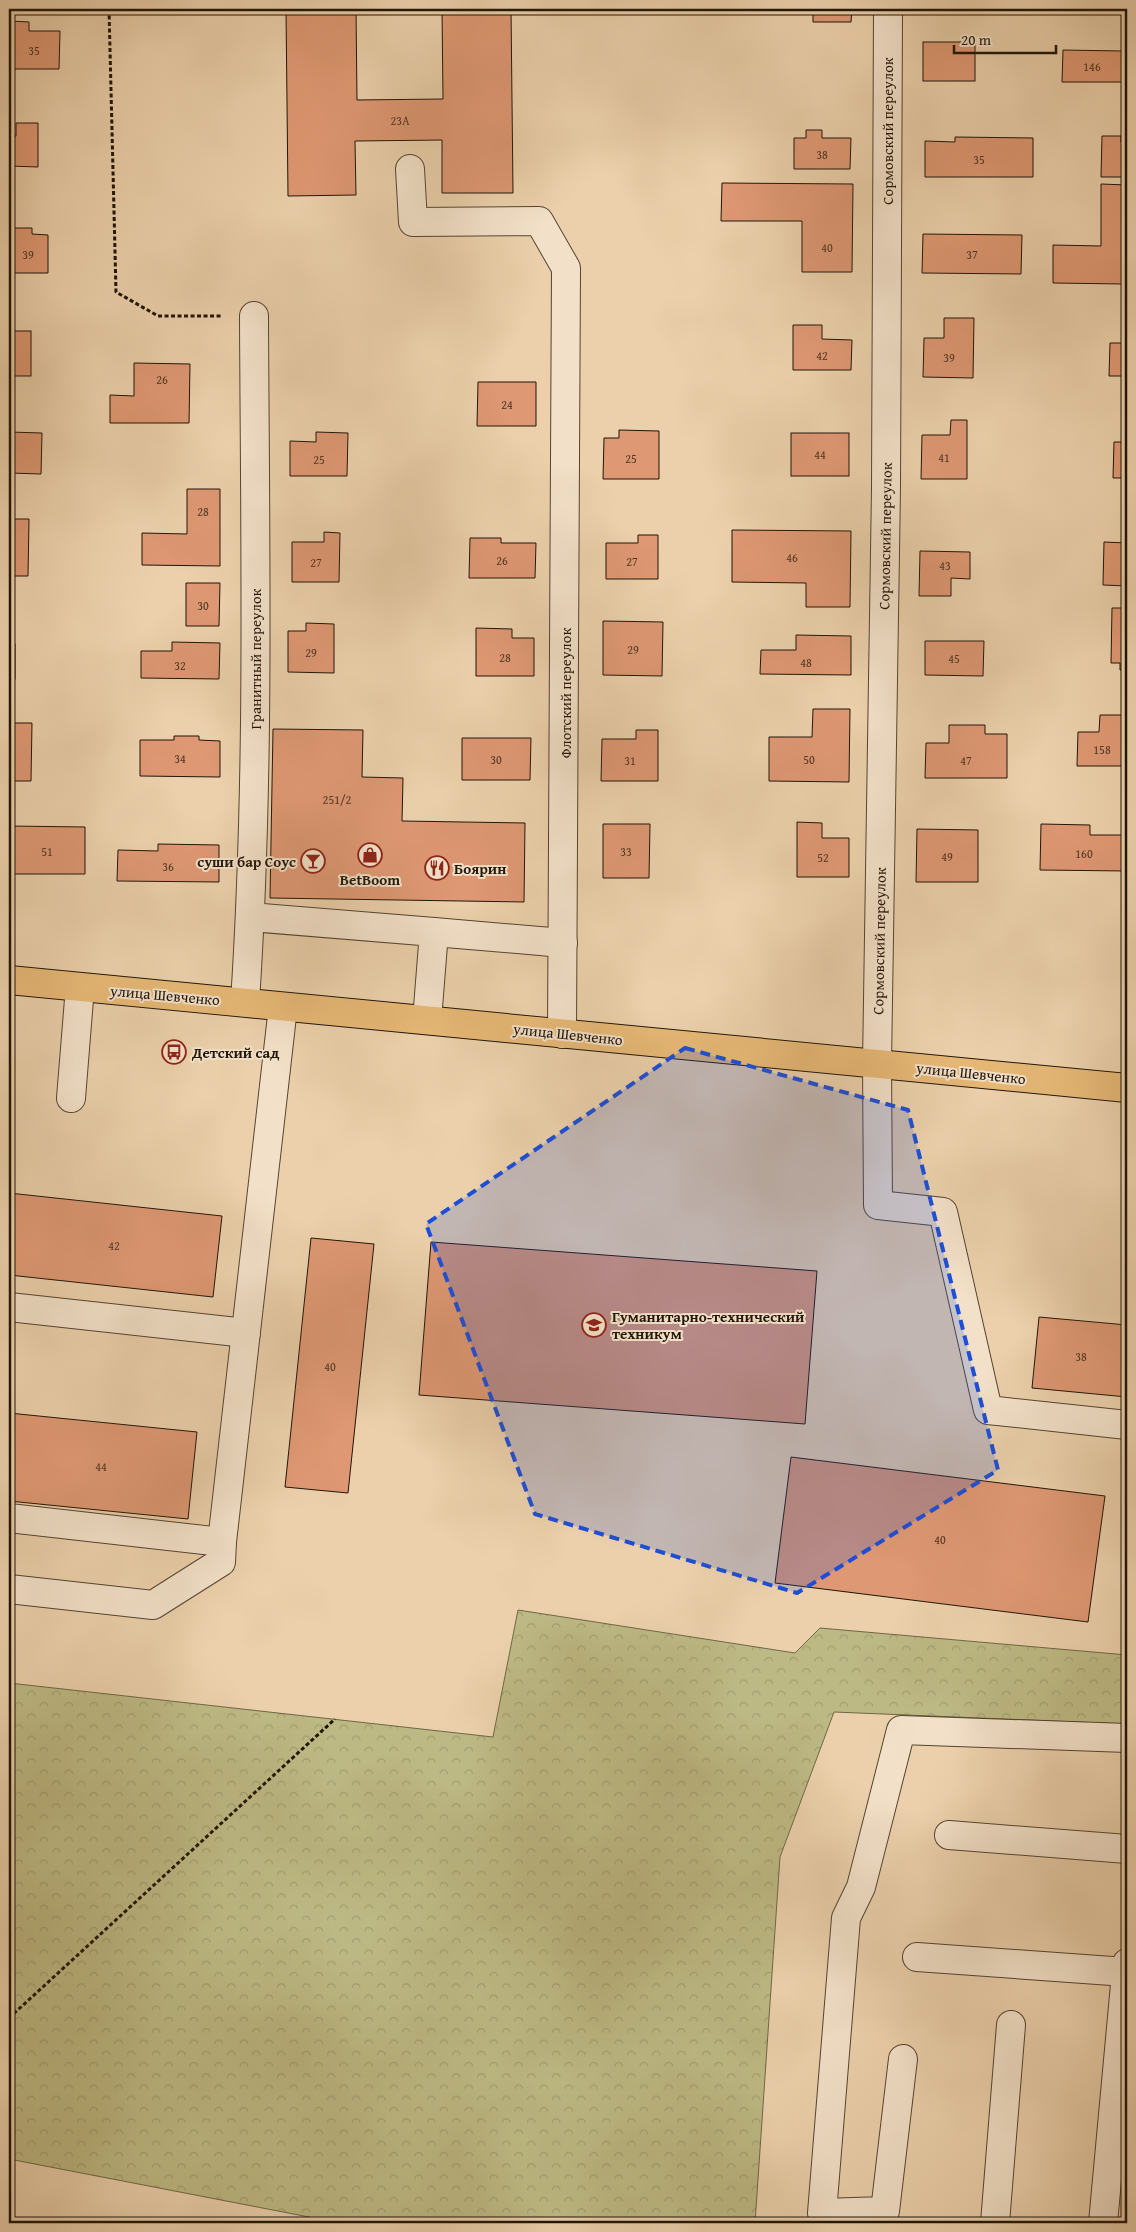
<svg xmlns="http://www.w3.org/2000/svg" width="1136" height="2232" font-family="'Gentium Book Plus',serif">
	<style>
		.forest { fill: url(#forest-crowns); stroke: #6f6746 }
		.building { fill: #de9873; stroke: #211508 }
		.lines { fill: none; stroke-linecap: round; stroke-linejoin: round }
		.minor-casing { stroke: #544431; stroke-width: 30 }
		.major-casing { stroke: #211508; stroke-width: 30 }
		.path { stroke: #211508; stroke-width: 3; stroke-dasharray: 4 2.5; stroke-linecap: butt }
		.minor { stroke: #f2e0c8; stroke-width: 28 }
		.major { stroke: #e6b876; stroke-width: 28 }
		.marked { fill: #1d4ed8; fill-opacity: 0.2; stroke: #1d4ed8; stroke-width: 4; stroke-dasharray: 10 6; stroke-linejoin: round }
		.labels { text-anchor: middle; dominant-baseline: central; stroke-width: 4; stroke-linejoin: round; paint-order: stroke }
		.number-label { font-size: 12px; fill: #503623 }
		.street-label { font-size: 15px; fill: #211508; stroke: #f2e0c8 }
		.poi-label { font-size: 15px; font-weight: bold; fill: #211508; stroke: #f2e0c8; text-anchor: start }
	</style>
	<defs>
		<pattern id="forest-crowns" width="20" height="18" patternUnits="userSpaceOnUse" patternTransform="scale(1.25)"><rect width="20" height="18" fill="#bdb984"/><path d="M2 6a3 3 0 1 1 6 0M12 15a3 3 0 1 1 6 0" fill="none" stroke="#a29e70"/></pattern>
	</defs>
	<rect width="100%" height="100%" fill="#ebd0ab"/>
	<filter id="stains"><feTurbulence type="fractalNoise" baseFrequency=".004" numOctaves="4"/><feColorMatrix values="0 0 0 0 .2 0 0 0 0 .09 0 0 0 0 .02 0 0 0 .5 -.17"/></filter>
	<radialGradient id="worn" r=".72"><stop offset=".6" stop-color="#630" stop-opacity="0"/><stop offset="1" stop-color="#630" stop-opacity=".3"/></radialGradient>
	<polygon class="forest" points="518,1610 795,1653 820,1628 1127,1655 1127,1724 834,1712 780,1857 755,2223 340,2223 9,2159 9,1683 493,1737"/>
	<g class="building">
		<polygon points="286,9 356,9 357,100 443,99 442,9 511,9 513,193 442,193 442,140 355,141 356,195 288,196"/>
		<polygon points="813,9 852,9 851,22 813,22"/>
		<polygon points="9,21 29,22 29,31 60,31 59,69 9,69"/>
		<rect x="923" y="42" width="52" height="39"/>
		<polygon points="1063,50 1122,51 1122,82 1062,82"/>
		<polygon points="16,123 38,123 38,167 9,166 9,136 16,136"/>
		<polygon points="806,130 822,130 822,138 851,138 850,169 794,169 794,138 806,138"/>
		<polygon points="1102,136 1121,136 1121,142 1127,142 1127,177 1101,177"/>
		<polygon points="955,137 1033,138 1033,177 925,177 925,141 955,142"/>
		<polygon points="722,183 853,184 852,272 802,272 802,221 721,221"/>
		<polygon points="1101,184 1127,185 1124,284 1053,283 1053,245 1101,246"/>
		<polygon points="9,228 32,228 32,234 48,235 48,273 9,273"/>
		<polygon points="923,234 1022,235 1021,274 922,273"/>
		<polygon points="944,318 974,318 973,378 923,377 924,338 944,338"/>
		<polygon points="793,325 822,325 822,339 852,340 851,370 793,370"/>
		<rect x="9" y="331" width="22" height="45"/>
		<polygon points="1110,343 1127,343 1127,376 1109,376"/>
		<polygon points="134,363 190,364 189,423 110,423 110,395 134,396"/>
		<polygon points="478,382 536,382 536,426 477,426"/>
		<polygon points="951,420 967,420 967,479 921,479 922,435 950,435"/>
		<polygon points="619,430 659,431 659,479 603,479 604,438 619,438"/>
		<polygon points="9,432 42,433 41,474 9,473"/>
		<polygon points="316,432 348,433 347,476 290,476 290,441 316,442"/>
		<rect x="791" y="433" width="58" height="43"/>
		<polygon points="1114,442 1127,442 1127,478 1113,478"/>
		<polygon points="187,489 220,489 220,566 142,565 142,533 187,534"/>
		<polygon points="9,519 29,519 28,576 9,576"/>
		<polygon points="732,530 851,531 850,607 806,607 806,583 732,582"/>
		<polygon points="324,532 340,533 339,582 292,582 292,542 324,542"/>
		<polygon points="638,535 658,535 658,579 606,579 606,543 638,543"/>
		<polygon points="470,538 501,538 501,543 536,543 535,578 469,578"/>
		<polygon points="1104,542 1127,543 1127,586 1103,585"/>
		<polygon points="920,551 970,552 970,579 951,578 951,596 919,596"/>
		<polygon points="186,583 220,583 219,626 186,626"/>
		<polygon points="1112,608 1127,608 1127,670 1120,670 1120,663 1111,663"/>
		<polygon points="603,621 663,622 662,676 603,675"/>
		<polygon points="306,623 334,624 334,673 288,672 288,631 306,631"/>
		<polygon points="476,628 512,629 512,638 534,638 534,676 476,676"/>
		<polygon points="796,635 851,636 851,675 760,674 761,650 796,650"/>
		<polygon points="925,641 984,641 983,676 925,675"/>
		<polygon points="172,642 220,643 219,679 141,678 141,651 172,651"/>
		<rect x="9" y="644" width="6" height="35"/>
		<polygon points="813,709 850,709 849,782 769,781 769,737 812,737"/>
		<polygon points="1100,715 1127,715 1127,766 1077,766 1078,732 1099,732"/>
		<polygon points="9,723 32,723 31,781 9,781"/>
		<polygon points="949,725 985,725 985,734 1007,734 1007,778 925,778 926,743 949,743"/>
		<polygon points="273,729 363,730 362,777 403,778 402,821 525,823 524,902 270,898"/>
		<polygon points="636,730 658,730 658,781 601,781 602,739 636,739"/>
		<polygon points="174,736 199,736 199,740 220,741 220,777 140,776 140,740 174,740"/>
		<polygon points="462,738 531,738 530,780 462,780"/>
		<polygon points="797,822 822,823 822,838 849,838 849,877 797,877"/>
		<polygon points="603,824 650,824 649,878 603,878"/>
		<polygon points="1041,824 1090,825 1090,835 1127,835 1127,871 1040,870"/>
		<polygon points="9,826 85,827 85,874 9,874"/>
		<polygon points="917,829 978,830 978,882 916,882"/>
		<polygon points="158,844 219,845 219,882 117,881 118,850 158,851"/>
		<polygon points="9,1193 222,1216 213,1297 9,1275"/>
		<polygon points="311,1238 374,1244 348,1493 285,1487"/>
		<polygon points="431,1242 817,1271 805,1424 419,1395"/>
		<polygon points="1039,1317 1127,1325 1127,1397 1032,1388"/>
		<polygon points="9,1413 197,1432 188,1519 9,1501"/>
		<polygon points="791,1457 1105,1496 1088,1622 775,1583"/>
	</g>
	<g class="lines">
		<g class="minor-casing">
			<g id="minor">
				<polyline points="888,9 886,488 877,1064 878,1205 943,1212 988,1410 1127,1425"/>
				<polyline points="410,169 413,222 539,221 566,268 562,1034"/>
				<polyline points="250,917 434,932 427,1020"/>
				<polyline points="434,932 563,943"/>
				<path d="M245,1002C260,774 255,545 254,316"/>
				<polyline points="71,1098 80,987"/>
				<polyline points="9,1307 246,1333"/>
				<polyline points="9,1518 222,1542 283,1007"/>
				<polyline points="9,1589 153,1605 221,1562 222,1542"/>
				<polyline points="949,1835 1127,1849"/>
				<polyline points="917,1957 1126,1972"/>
				<polyline points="903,2059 885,2211 822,2213 846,1918 861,1887 901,1730 1127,1738"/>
				<polyline points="995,2223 1011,2025"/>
				<polyline points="1103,2223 1127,1963"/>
			</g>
		</g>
		<g class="major-casing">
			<polyline id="major" points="9,980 1127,1088"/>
		</g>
		<g class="path">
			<polyline points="109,9 116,292 158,316 223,316"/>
			<polyline points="9,2018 335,1719"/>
		</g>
		<use href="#minor" class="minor"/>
		<use href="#major" class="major"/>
	</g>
	<path class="marked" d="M685,1048L908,1110L998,1470L797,1593L535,1514L426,1224Z"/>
	<defs>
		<g id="shop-ring" transform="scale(1.25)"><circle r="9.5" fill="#f2e0c8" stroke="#8f2418" stroke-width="1.5"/><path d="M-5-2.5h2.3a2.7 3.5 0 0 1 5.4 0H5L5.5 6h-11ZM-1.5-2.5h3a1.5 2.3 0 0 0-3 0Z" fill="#8f2418"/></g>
		<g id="bar-ring" transform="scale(1.25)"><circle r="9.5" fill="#f2e0c8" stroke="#8f2418" stroke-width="1.5"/><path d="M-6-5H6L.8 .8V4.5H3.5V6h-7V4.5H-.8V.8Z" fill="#8f2418"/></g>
		<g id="restaurant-ring" transform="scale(1.25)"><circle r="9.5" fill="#f2e0c8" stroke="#8f2418" stroke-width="1.5"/><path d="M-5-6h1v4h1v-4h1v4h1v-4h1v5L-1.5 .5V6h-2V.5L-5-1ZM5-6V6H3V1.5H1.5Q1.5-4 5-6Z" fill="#8f2418"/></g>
		<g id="bus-ring" transform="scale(1.25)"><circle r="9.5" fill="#f2e0c8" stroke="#8f2418" stroke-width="1.5"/><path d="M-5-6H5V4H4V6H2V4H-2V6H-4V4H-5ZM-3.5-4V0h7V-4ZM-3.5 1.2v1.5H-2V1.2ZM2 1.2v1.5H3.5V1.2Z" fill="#8f2418"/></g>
		<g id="university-ring" transform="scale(1.25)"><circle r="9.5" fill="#f2e0c8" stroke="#8f2418" stroke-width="1.5"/><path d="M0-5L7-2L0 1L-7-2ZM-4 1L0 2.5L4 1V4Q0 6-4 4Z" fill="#8f2418"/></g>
	</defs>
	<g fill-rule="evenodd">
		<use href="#shop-ring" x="370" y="855"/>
		<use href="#bar-ring" x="313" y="861"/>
		<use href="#restaurant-ring" x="437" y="868"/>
		<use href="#bus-ring" x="174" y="1052"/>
		<use href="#university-ring" x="594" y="1325"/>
	</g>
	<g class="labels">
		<g class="number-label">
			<text x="34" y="50">35</text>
			<text x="1092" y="66">146</text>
			<text x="400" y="120">23А</text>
			<text x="822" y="154">38</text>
			<text x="979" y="159">35</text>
			<text x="827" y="247">40</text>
			<text x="28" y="254">39</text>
			<text x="972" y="254">37</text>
			<text x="822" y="355">42</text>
			<text x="949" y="357">39</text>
			<text x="162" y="379">26</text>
			<text x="507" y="404">24</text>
			<text x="820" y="454">44</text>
			<text x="944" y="457">41</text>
			<text x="631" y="458">25</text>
			<text x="319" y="459">25</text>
			<text x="203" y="511">28</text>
			<text x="792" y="557">46</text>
			<text x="502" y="560">26</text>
			<text x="632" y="561">27</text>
			<text x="316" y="562">27</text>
			<text x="945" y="565">43</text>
			<text x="203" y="605">30</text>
			<text x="633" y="649">29</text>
			<text x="311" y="652">29</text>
			<text x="505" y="657">28</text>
			<text x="954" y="658">45</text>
			<text x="806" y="662">48</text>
			<text x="180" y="665">32</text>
			<text x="1102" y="749">158</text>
			<text x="180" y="758">34</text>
			<text x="496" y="759">30</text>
			<text x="809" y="759">50</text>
			<text x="630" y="760">31</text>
			<text x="966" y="760">47</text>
			<text x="337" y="799">251/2</text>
			<text x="47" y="851">51</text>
			<text x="626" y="851">33</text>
			<text x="1084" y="853">160</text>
			<text x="947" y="856">49</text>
			<text x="823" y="857">52</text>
			<text x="168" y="866">36</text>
			<text x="114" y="1245">42</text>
			<text x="1081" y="1356">38</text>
			<text x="330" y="1366">40</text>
			<text x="101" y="1466">44</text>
			<text x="940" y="1539">40</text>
		</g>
		<g class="street-label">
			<text transform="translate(887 131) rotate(-90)">Сормовский переулок</text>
			<text transform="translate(885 536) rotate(-89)">Сормовский переулок</text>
			<text transform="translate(255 659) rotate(-90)">Гранитный переулок</text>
			<text transform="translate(565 693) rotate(-90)">Флотский переулок</text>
			<text transform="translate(879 941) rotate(-89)">Сормовский переулок</text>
			<text transform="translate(165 995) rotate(5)">улица Шевченко</text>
			<text transform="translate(568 1034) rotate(6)">улица Шевченко</text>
			<text transform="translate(971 1073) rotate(6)">улица Шевченко</text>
		</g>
		<g class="poi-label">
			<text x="296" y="861" text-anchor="end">суши бар Соус</text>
			<text x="454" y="868">Боярин</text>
			<text x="370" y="879" text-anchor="middle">BetBoom</text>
			<text x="192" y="1052">Детский сад</text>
			<text x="612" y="1316">Гуманитарно-технический<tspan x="612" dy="17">техникум</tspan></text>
		</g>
	</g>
	<rect width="1136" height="2232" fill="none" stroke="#ebd0ab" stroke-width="30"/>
	<rect x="10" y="10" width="1116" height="2212" fill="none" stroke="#211508" stroke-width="2.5"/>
	<rect x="15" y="15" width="1106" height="2202" fill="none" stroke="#211508"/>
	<path d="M954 45v8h102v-8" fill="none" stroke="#211508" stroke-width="2.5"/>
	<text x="961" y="45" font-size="15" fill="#211508" stroke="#f2e0c8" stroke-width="4" paint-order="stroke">20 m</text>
	<rect width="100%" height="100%" filter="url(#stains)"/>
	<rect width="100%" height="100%" fill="url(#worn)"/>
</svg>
